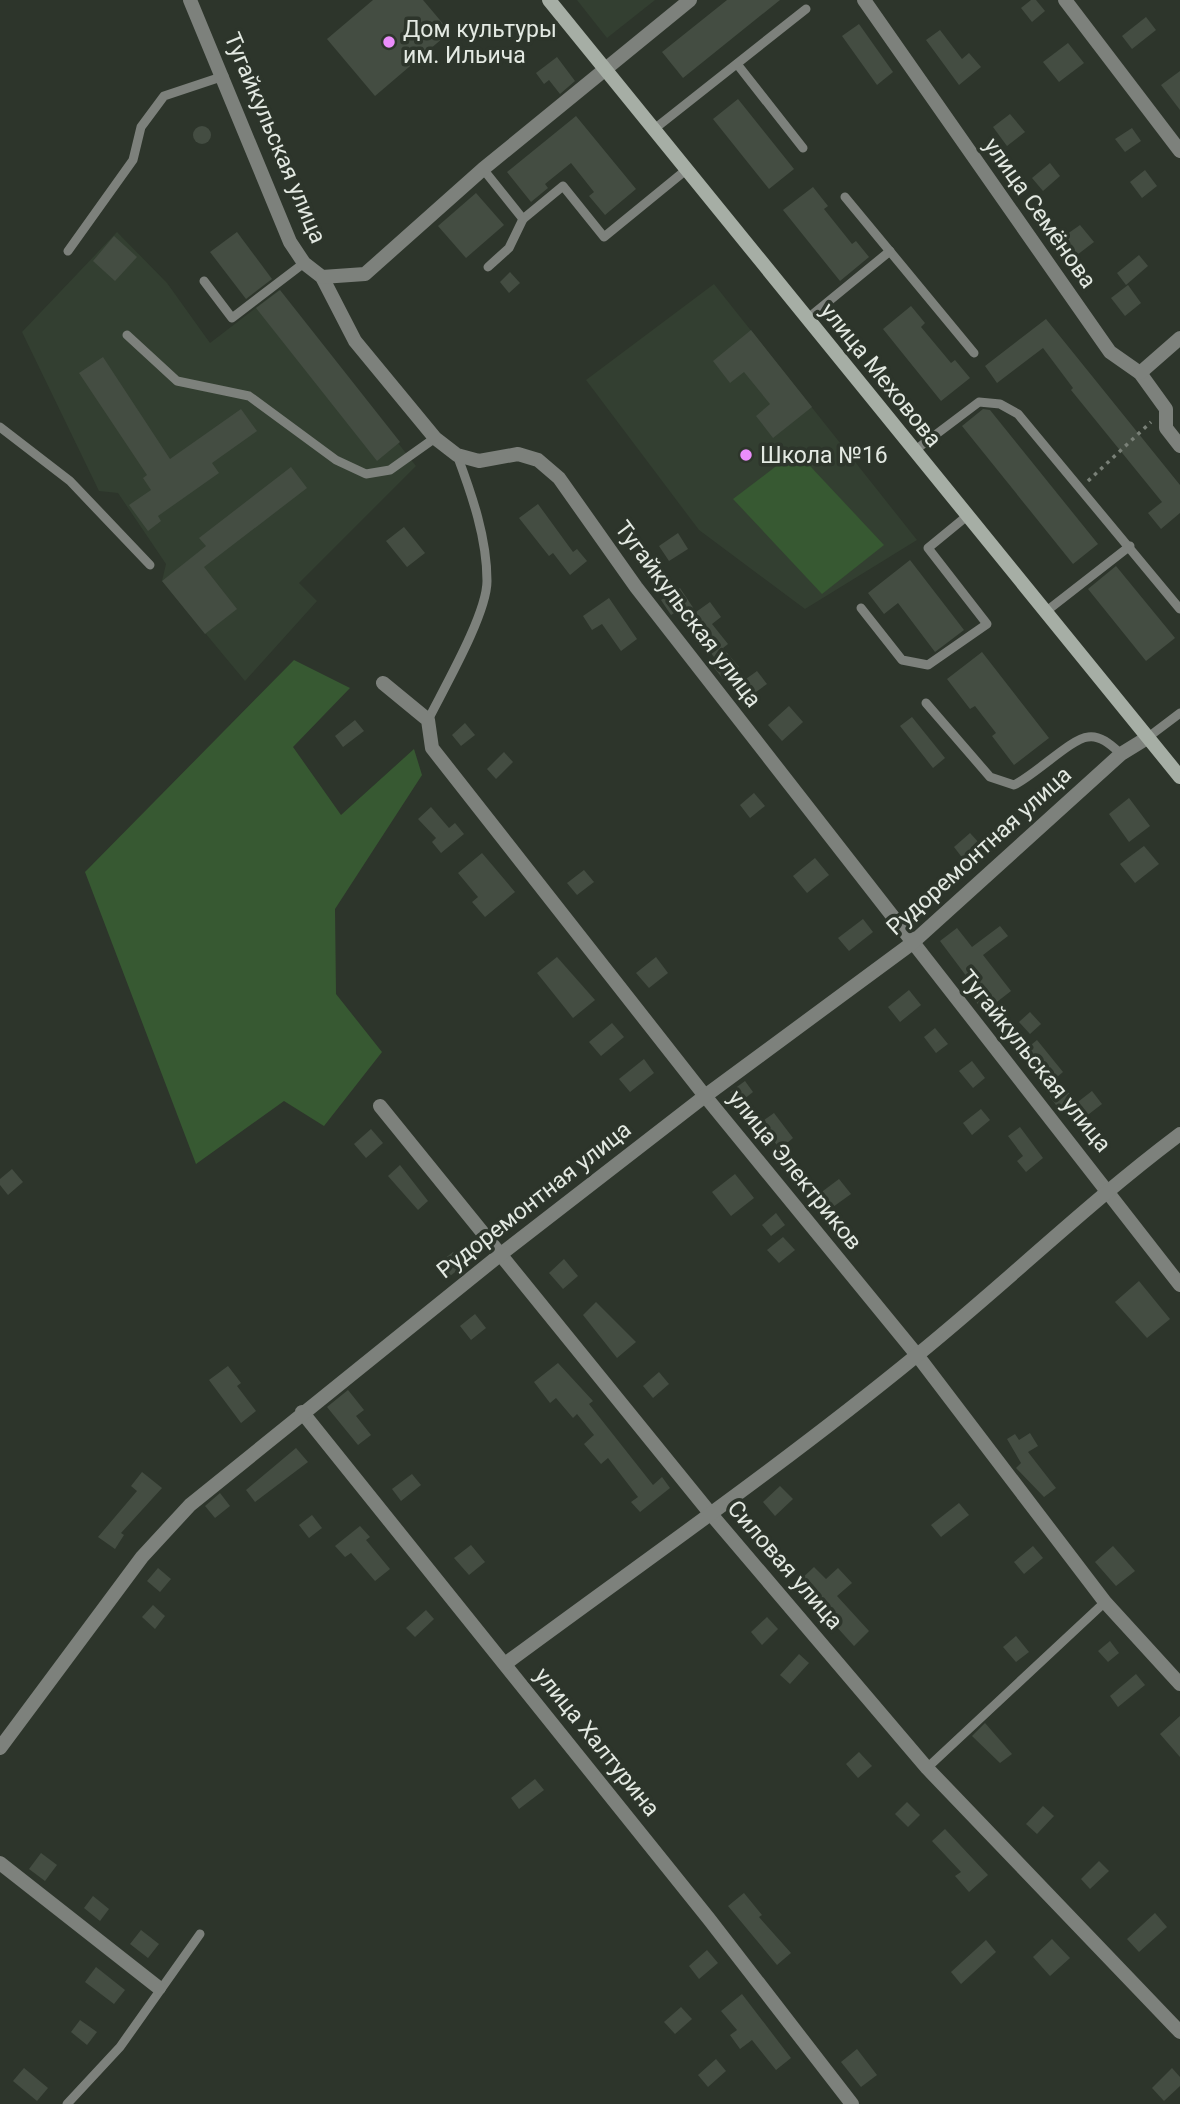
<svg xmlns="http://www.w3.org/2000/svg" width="1180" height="2104" font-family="Roboto,sans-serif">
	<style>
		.built { fill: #333f31 }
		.green { fill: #375932 }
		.building { fill: #444d42 }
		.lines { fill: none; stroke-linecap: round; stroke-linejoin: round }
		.path { stroke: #798077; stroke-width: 3.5; stroke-dasharray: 3.5 5; stroke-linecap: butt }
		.lane { stroke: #7d817c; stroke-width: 9 }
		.street { stroke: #7d817c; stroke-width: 14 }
		.secondary { stroke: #a6aea5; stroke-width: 14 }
		.poi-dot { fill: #eb8dfb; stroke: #2d352b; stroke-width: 2.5 }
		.labels { text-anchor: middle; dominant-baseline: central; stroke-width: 7; stroke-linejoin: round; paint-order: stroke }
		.poi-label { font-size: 23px; fill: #e3e9e2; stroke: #2d352b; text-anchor: start }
		.street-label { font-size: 23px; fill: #e3e9e2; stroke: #2d352b }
	</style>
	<rect width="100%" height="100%" fill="#2d352b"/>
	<g class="built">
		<polygon points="577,0 655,0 607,38"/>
		<polygon points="117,232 167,283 210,343 279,290 416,466 299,583 317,601 245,681 162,581 166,564 118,493 99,491 22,332"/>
		<polygon points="714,284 917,540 805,609 699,530 586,380"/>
	</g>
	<g class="green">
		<polygon points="796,451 884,545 822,594 733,499"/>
		<polygon points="294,660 350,688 293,747 341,815 414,749 422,775 335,909 336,994 382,1052 324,1126 284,1101 196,1164 85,872"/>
	</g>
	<g class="building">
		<polygon points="373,0 423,0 450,32 375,96 327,39"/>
		<polygon points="727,0 780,0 683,78 662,52"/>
		<polygon points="1031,0 1036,0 1045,11 1032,22 1021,8"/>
		<polygon points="1146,17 1156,30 1132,49 1122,36"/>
		<polygon points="859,24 893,72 877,85 842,36"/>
		<polygon points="940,30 962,59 969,53 981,67 959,85 926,40"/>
		<polygon points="1068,43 1084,63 1059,82 1043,62"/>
		<polygon points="557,57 575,81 560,94 549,80 544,84 536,73"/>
		<polygon points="1180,71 1180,110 1161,85"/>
		<polygon points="738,99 794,169 769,189 713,119"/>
		<polygon points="1010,114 1025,132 1007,146 993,127"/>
		<polygon points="576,116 636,189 605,215 589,196 594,192 571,163 545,184 548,188 531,202 507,172"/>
		<circle cx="202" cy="135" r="9"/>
		<polygon points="1132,128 1141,141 1125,152 1115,139"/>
		<polygon points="1050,163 1060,176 1043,191 1032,178"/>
		<polygon points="1145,170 1157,186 1142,198 1130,182"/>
		<polygon points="813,187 828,206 824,209 852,244 856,241 869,257 840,281 783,210"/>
		<polygon points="476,193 504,225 466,258 438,226"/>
		<polygon points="1080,225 1094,242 1077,255 1063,237"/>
		<polygon points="237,232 272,279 246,299 210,252"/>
		<polygon points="114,236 137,257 115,281 93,261"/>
		<polygon points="1139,255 1148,266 1126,285 1117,273"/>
		<polygon points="510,272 520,283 509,293 500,282"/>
		<polygon points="1128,285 1141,303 1125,316 1111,298"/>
		<polygon points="280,290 400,442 377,461 256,308"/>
		<polygon points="911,306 925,323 921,327 951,363 955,360 970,378 941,401 883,329"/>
		<polygon points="1046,319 1180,485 1180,513 1161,529 1148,513 1162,502 1071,390 1073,388 1043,348 997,383 985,366"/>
		<polygon points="751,330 812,407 773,438 756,416 770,404 744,372 730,383 713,361"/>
		<polygon points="103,357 170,459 241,409 257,431 212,463 219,473 158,516 161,521 148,531 129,505 151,490 143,478 147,475 79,373"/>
		<polygon points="983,409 990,410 1098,544 1073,564 962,426"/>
		<polygon points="291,467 307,488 204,567 237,609 205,634 162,581 206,546 199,538"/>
		<polygon points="538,504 573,552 577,549 587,561 570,575 553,553 549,556 519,518"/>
		<polygon points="404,527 425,553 407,567 386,541"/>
		<polygon points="678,533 688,549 669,561 659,546"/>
		<polygon points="910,560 964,630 935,652 898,603 884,614 868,593"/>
		<polygon points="1116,566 1175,638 1146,661 1088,589"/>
		<polygon points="680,588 696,612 710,602 721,617 712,624 728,644 723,648 739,667 723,679 712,665 717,661 679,610 671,615 661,600"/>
		<polygon points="609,598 637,639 621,651 602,624 592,630 583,616"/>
		<polygon points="982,652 1049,738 1014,765 992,736 996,733 975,706 970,709 947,679"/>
		<polygon points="757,671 767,684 749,697 739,684"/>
		<polygon points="789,706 803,722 782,741 768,725"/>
		<polygon points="912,717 945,758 933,768 900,726"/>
		<polygon points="355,720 364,731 343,747 335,736"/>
		<polygon points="465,723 475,735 461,746 452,735"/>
		<polygon points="504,752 513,762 496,779 487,769"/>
		<polygon points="754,793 765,806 750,818 740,805"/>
		<polygon points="1129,798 1150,826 1129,842 1109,814"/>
		<polygon points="431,807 449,828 455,823 464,834 441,853 432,842 436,838 418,819"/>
		<polygon points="970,833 981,845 964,860 954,847"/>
		<polygon points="1144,846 1159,864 1135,883 1120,864"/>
		<polygon points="482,853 515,892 485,917 472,902 478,897 458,873"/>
		<polygon points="815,858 829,875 807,893 793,876"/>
		<polygon points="584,870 594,882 577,895 567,883"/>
		<polygon points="863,919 873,932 849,951 838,938"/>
		<polygon points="1000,926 1008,936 983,955 1011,991 984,1012 970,994 976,989 940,941 957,928 972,947"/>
		<polygon points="557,957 595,1000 573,1018 537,973"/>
		<polygon points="656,957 668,973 649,988 636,973"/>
		<polygon points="909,990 921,1005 900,1022 888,1007"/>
		<polygon points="1030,1012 1041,1024 1030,1034 1019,1022"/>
		<polygon points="612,1023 624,1037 601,1056 589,1042"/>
		<polygon points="935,1028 948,1044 936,1053 924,1037"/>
		<polygon points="1037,1040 1063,1072 1051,1082 1025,1050"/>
		<polygon points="644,1059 654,1073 630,1092 619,1079"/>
		<polygon points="972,1061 985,1078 973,1088 959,1071"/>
		<polygon points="745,1081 753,1092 739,1103 730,1092"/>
		<polygon points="1063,1086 1073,1098 1059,1109 1050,1097"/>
		<polygon points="1092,1091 1102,1104 1080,1121 1070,1108"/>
		<polygon points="981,1109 990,1120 972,1135 963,1123"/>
		<polygon points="774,1113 793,1138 780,1149 760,1123"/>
		<polygon points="1020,1127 1043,1158 1026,1172 1017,1161 1023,1156 1008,1136"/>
		<polygon points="371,1129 383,1143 366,1158 354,1144"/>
		<polygon points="400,1165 428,1201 418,1210 388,1176"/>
		<polygon points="12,1169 23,1182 8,1195 0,1185 0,1179"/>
		<polygon points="735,1174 754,1198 731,1216 712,1192"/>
		<polygon points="839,1179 851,1194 826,1212 815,1197"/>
		<polygon points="776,1213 785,1225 771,1236 762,1225"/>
		<polygon points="783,1237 795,1250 779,1263 767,1250"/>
		<polygon points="453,1252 464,1265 445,1280 434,1267"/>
		<polygon points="564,1259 578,1276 563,1289 549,1273"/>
		<polygon points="1139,1281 1170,1319 1147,1338 1115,1302"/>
		<polygon points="596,1302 636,1342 617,1358 583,1315"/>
		<polygon points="475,1314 486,1328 471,1340 460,1326"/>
		<polygon points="558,1363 593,1401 589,1404 653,1485 662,1477 670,1488 640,1512 631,1502 638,1497 608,1458 601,1464 584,1444 594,1435 577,1414 573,1418 556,1398 550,1403 534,1382"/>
		<polygon points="228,1366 241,1383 237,1386 256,1411 241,1423 209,1380"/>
		<polygon points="659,1372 669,1384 653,1398 643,1386"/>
		<polygon points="348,1390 364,1410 356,1416 371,1435 358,1445 327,1407"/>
		<polygon points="1030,1433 1038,1446 1028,1452 1056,1488 1044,1497 1016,1468 1021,1463 1007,1439 1015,1434 1019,1440"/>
		<polygon points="296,1448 308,1462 255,1502 246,1490"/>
		<polygon points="142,1472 162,1488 121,1533 124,1535 115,1549 98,1537 137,1491 131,1486"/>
		<polygon points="412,1474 421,1485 401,1501 392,1489"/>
		<polygon points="780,1486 793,1499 775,1516 763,1502"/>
		<polygon points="220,1493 230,1506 215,1518 205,1506"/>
		<polygon points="959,1503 969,1515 941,1537 931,1525"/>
		<polygon points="312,1515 322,1528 309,1538 299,1525"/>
		<polygon points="360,1526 370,1537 366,1540 390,1569 375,1581 351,1553 345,1557 335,1546"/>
		<polygon points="471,1545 485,1562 469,1575 454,1558"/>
		<polygon points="1033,1546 1043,1558 1024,1574 1014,1562"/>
		<polygon points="1113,1546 1135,1571 1116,1586 1095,1562"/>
		<polygon points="814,1567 826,1579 838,1568 852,1583 837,1596 869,1631 854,1646 797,1583"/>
		<polygon points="158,1568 171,1579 160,1592 147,1581"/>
		<polygon points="153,1605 165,1616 155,1629 142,1617"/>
		<polygon points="426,1610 434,1619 415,1637 406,1628"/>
		<polygon points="767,1617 778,1629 762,1645 751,1632"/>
		<polygon points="1016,1636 1029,1652 1016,1662 1003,1647"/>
		<polygon points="1110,1641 1119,1653 1108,1662 1098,1651"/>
		<polygon points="799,1654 809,1663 790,1684 780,1675"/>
		<polygon points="1136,1674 1145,1685 1118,1707 1110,1696"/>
		<polygon points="1180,1716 1180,1757 1160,1734"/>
		<polygon points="985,1723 1012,1754 1000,1763 972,1736"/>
		<polygon points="859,1752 872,1766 858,1778 846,1764"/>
		<polygon points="535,1779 544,1790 519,1809 511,1798"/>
		<polygon points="907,1802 920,1815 908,1827 895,1814"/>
		<polygon points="1043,1806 1054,1816 1037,1834 1026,1824"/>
		<polygon points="945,1829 988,1875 969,1892 955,1876 961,1872 932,1841"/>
		<polygon points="41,1853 57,1865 45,1881 29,1869"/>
		<polygon points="1099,1861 1109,1871 1090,1889 1081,1879"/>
		<polygon points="744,1893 762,1915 759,1917 791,1953 777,1965 728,1906"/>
		<polygon points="93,1896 109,1909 100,1921 84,1908"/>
		<polygon points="1155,1913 1167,1927 1139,1952 1127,1939"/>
		<polygon points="141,1930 159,1944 148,1958 130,1944"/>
		<polygon points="1052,1939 1070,1958 1050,1976 1033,1957"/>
		<polygon points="986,1940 996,1952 961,1984 951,1972"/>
		<polygon points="707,1950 718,1963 699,1979 689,1966"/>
		<polygon points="96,1967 125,1990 114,2004 85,1982"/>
		<polygon points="742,1994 791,2058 776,2070 752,2040 740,2049 730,2035 737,2030 721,2011"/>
		<polygon points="681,2007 692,2019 675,2034 664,2022"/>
		<polygon points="80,2020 97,2032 87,2045 71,2032"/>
		<polygon points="857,2049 877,2075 861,2087 841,2062"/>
		<polygon points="716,2059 726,2071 708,2087 698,2075"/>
		<polygon points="24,2068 48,2088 37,2101 13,2081"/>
		<polygon points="1172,2068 1180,2077 1180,2086 1164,2101 1152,2088"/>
	</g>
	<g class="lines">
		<polyline class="path" points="1088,481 1151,422"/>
		<g class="lane">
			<polyline points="737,64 803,148"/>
			<polyline points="653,130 806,9"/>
			<polyline points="483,169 523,219 563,186 604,237 686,170"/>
			<polyline points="845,197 974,353"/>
			<polyline points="68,251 133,160 141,127 164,96 224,76"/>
			<polyline points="488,267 509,248 523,219"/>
			<polyline points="204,281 232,318 304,263"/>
			<polyline points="807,319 890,251"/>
			<polyline points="127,335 177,381 249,396 336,460 366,474 390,470 435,438"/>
			<polyline points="0,427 70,481 150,565"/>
			<polyline points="914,451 979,402 1000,404 1018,414 1180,609"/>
			<polyline points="861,608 902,660 928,665 987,624 928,548 967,516"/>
			<polyline points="1044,613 1130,546"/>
			<path d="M926,703L990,777L1014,785C1035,775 1072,738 1088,737C1101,735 1112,746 1121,754"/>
			<path d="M428,720C444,688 487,614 487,581C487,538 472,495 457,455"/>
			<polyline points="1147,738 1180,713"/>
			<polyline points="927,1768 1105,1602"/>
			<polyline points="67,2104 120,2047 200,1934"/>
		</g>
		<g class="street">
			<polyline points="190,0 290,242 304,263 322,277 355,341 435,438 457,455 479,461 518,454 538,460 559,478 636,587 1180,1285"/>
			<polyline points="864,0 1110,352 1140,373 1166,409 1166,428 1180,446"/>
			<polyline points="1065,0 1180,151"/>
			<polyline points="322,277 365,274 483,169 690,0"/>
			<polyline points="1140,373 1180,338"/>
			<polyline points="383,683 428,720 432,748 705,1096 917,1355 1105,1602 1180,1684"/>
			<polyline points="380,1106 710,1513 927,1768 1180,2032"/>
			<polyline points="302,1412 709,1919 852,2104"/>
			<path d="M505,1664C643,1562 784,1464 916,1356C1006,1283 1088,1203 1180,1134"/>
			<polyline points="0,1748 142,1557 190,1505 501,1254 705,1096 911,944 1121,754 1147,738"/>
			<polyline points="0,1863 159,1988"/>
		</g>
		<polyline class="secondary" points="549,0 1180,777"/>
	</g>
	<g class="poi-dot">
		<circle cx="389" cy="42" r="7"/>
		<circle cx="746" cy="455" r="7"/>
	</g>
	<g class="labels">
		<g class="poi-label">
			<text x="403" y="29">Дом культуры<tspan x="403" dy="26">им. Ильича</tspan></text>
			<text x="760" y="455">Школа №16</text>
		</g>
		<g class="street-label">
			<text transform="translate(275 138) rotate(67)">Тугайкульская улица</text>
			<text transform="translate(1040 213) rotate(55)">улица Семёнова</text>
			<text transform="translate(881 375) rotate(51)">улица Меховова</text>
			<text transform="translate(688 614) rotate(53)">Тугайкульская улица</text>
			<text transform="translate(979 851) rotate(-42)">Рудоремонтная улица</text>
			<text transform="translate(1035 1061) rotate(51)">Тугайкульская улица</text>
			<text transform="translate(795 1170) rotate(51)">улица Электриков</text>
			<text transform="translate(534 1200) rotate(-38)">Рудоремонтная улица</text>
			<text transform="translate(785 1565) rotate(49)">Силовая улица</text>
			<text transform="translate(597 1742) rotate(51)">улица Халтурина</text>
		</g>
	</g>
</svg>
